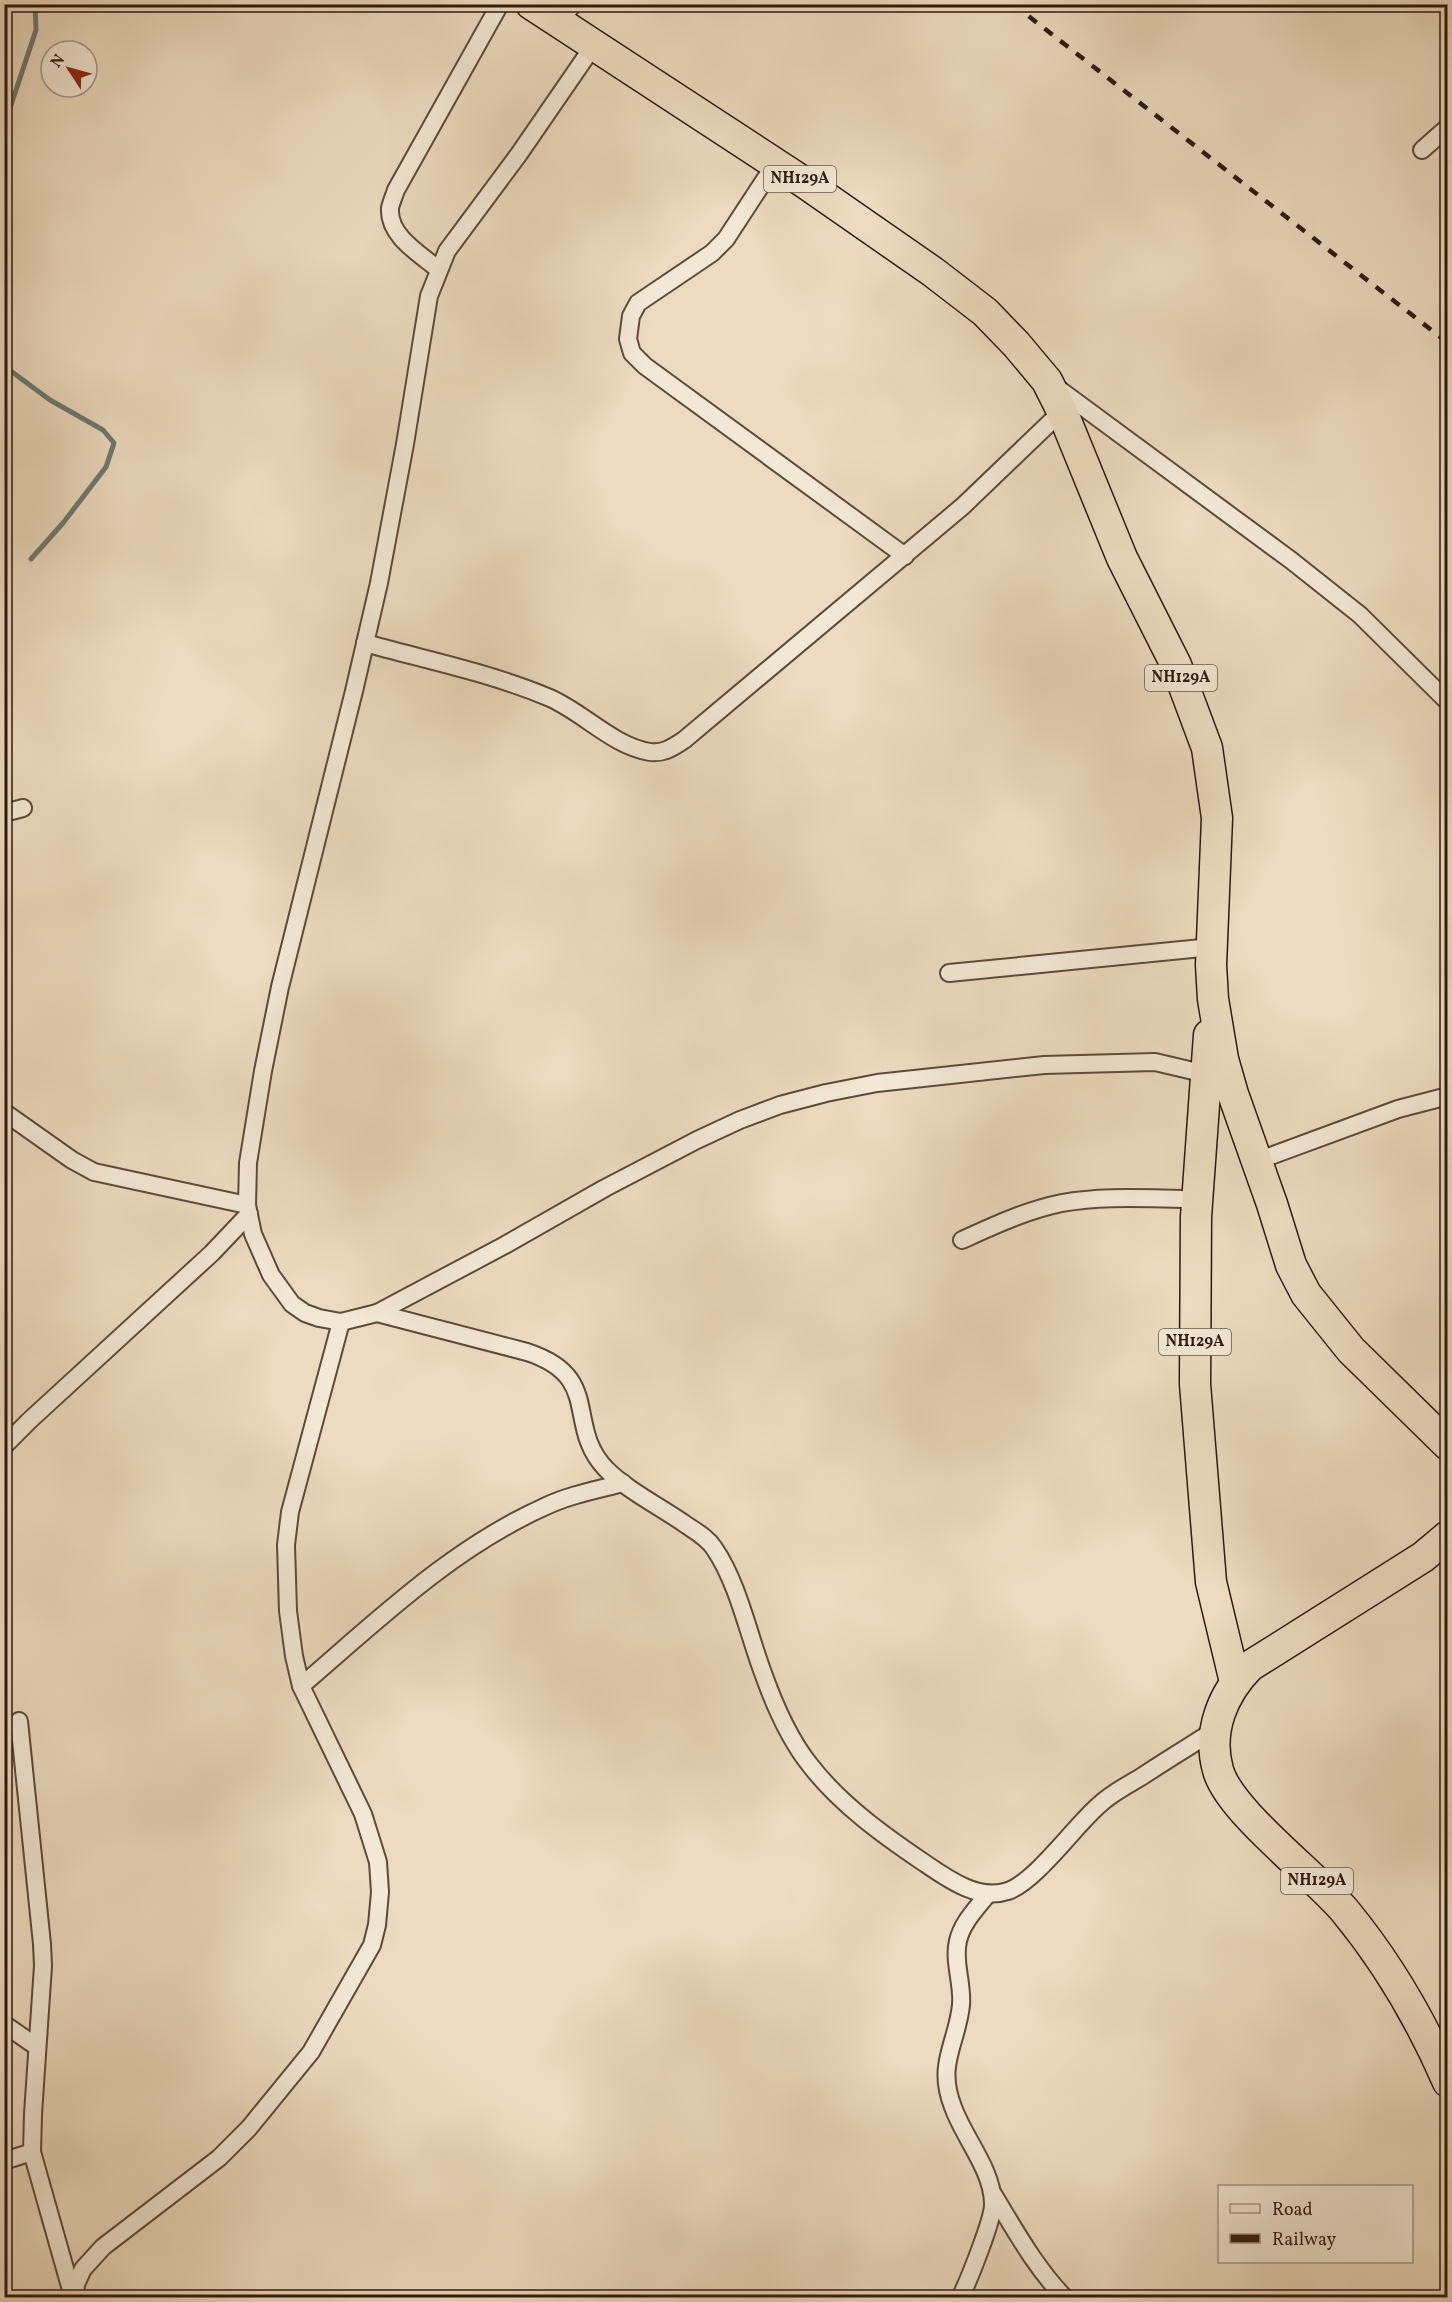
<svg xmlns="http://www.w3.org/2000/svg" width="1452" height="2302" font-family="Vollkorn,serif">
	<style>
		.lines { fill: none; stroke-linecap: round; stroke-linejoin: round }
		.stream { stroke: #6e7a72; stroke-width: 5 }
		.street-casing { stroke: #5e4a3a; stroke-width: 20 }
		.highway-casing { stroke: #2e190e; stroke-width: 33 }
		.street { stroke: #f3e8d6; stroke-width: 16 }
		.highway { stroke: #ecdbc0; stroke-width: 30 }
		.rail { stroke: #2e190e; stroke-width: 4.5; stroke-dasharray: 10 10; stroke-linecap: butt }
		.labels { text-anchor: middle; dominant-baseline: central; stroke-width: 4.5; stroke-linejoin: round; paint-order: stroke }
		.shield { fill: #f3e8d6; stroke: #69574a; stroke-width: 1.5 }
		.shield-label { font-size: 16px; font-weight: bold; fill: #2e190e }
	</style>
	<rect width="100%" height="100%" fill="#ecdbc0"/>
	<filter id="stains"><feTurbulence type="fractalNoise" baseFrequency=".00333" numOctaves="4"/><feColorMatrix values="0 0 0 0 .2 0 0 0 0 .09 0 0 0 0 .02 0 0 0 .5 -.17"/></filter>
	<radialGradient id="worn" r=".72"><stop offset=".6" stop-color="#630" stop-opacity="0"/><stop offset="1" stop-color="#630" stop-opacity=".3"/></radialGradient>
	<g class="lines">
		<g class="stream">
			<polyline points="4,126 36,30 35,4"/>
			<polyline points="4,366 50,400 103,430 114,443 106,467 63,523 31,559"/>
		</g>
		<g class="street-casing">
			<g id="street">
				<polyline points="559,23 573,4"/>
				<polyline points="594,45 519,154 447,251 429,296 405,444 379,583 354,691 280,987 263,1071 248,1163 247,1205 253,1234 271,1275 292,1304 305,1313 319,1318 341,1322 377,1313 505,1245 605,1188 697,1140 740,1120 780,1105 826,1093 877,1083 1044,1065 1155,1062 1206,1074"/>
				<polyline points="1422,150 1448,127"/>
				<polyline points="775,164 726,239 712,253 638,303 631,316 628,339 632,353 645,366 905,556"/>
				<path d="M438,269C420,254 388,236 390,208C391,203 394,196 396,190L500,4"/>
				<polyline points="1056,387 1292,561 1360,615 1448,702"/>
				<path d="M365,643C426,660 491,673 550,698C584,713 613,746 650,752C664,754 673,747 684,740L963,506L1062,411"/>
				<polyline points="4,813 23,808"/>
				<polyline points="949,973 1212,947"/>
				<polyline points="4,1112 72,1160 94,1172 247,1205"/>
				<polyline points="1257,1161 1398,1109 1448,1096"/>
				<path d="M962,1240C995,1225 1027,1210 1062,1203C1106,1195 1152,1199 1197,1199"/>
				<path d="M377,1313L527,1352C604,1377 564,1425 606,1469C627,1490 657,1505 682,1522C693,1530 706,1536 714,1548C738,1583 748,1633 763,1673C774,1704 789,1739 810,1765C840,1804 883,1835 923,1862C948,1879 978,1901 1008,1891C1036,1881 1074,1827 1098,1806C1110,1794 1126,1786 1141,1777C1165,1761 1190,1746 1215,1730"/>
				<polyline points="4,1446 30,1420 212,1253 249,1214"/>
				<path d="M301,1686C378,1620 451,1549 544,1507C569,1495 596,1490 623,1483"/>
				<polyline points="19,1721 42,1944 43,1966 33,2114 32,2152 73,2297"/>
				<polyline points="4,2024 37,2047"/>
				<polyline points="4,2161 32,2152"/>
				<path d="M993,2194C1015,2230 1035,2267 1065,2298"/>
				<polyline points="75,2298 76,2284 83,2269 103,2247 219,2158 249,2128 311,2052 372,1945 377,1925 380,1892 378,1862 363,1814 301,1686 294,1656 288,1611 286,1545 290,1512 341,1322"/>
				<path d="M960,2298C968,2282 994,2218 993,2203C992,2169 964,2138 953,2107C936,2064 957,2044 961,2005C963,1984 953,1961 958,1941C962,1923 976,1909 987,1895"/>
			</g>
		</g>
		<g class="highway-casing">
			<g id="highway">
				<polyline points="531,4 805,183 933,272 985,312 1016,344 1047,381 1062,411 1122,558 1176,665 1207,748 1217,818 1211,965 1213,999 1223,1059 1233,1094 1272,1204 1291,1265 1306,1294 1351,1350 1448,1445"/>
				<polyline points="1209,1035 1196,1217 1195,1384 1211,1582 1235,1682"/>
				<path d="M1448,1536L1423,1557L1250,1666C1223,1693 1207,1731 1218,1770C1229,1811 1314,1874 1345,1911C1387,1962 1422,2022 1448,2082"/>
			</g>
		</g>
		<use href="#street" class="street"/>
		<use href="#highway" class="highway"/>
		<polyline class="rail" points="1013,4 1448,343"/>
	</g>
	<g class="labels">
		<g class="shield">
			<rect x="764" y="166" width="72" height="26" rx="4.5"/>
			<rect x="1145" y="665" width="72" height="26" rx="4.5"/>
			<rect x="1159" y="1329" width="72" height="26" rx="4.5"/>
			<rect x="1281" y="1868" width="72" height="26" rx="4.5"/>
		</g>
		<g class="shield-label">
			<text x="800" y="179">NH129A</text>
			<text x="1181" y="678">NH129A</text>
			<text x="1195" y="1342">NH129A</text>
			<text x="1317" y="1881">NH129A</text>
		</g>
	</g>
	<rect width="1452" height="2302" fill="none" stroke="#ecdbc0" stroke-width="24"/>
	<rect x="6" y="6" width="1440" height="2290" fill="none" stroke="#2e190e" stroke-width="3"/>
	<rect x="12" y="12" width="1428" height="2278" fill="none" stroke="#2e190e" stroke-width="1.5"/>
	<rect x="1218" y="2185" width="195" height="78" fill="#f3e8d6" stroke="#a49586" stroke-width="1.5"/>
	<rect x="1230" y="2204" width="30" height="9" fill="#f3e8d6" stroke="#a49586" stroke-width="1.5"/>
	<text x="1272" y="2215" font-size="18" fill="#2e190e">Road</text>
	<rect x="1230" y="2234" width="30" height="9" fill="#2e190e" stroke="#a49586" stroke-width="1.5"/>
	<text x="1272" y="2245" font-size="18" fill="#2e190e">Railway</text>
	<g transform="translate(69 69) rotate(306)"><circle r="28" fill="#f3e8d6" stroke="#a49586" stroke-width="1.5"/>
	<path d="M0-4.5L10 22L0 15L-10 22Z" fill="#8f2418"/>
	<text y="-9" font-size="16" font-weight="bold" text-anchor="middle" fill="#2e190e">N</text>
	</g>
	<rect width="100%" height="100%" filter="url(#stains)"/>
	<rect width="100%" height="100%" fill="url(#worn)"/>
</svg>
